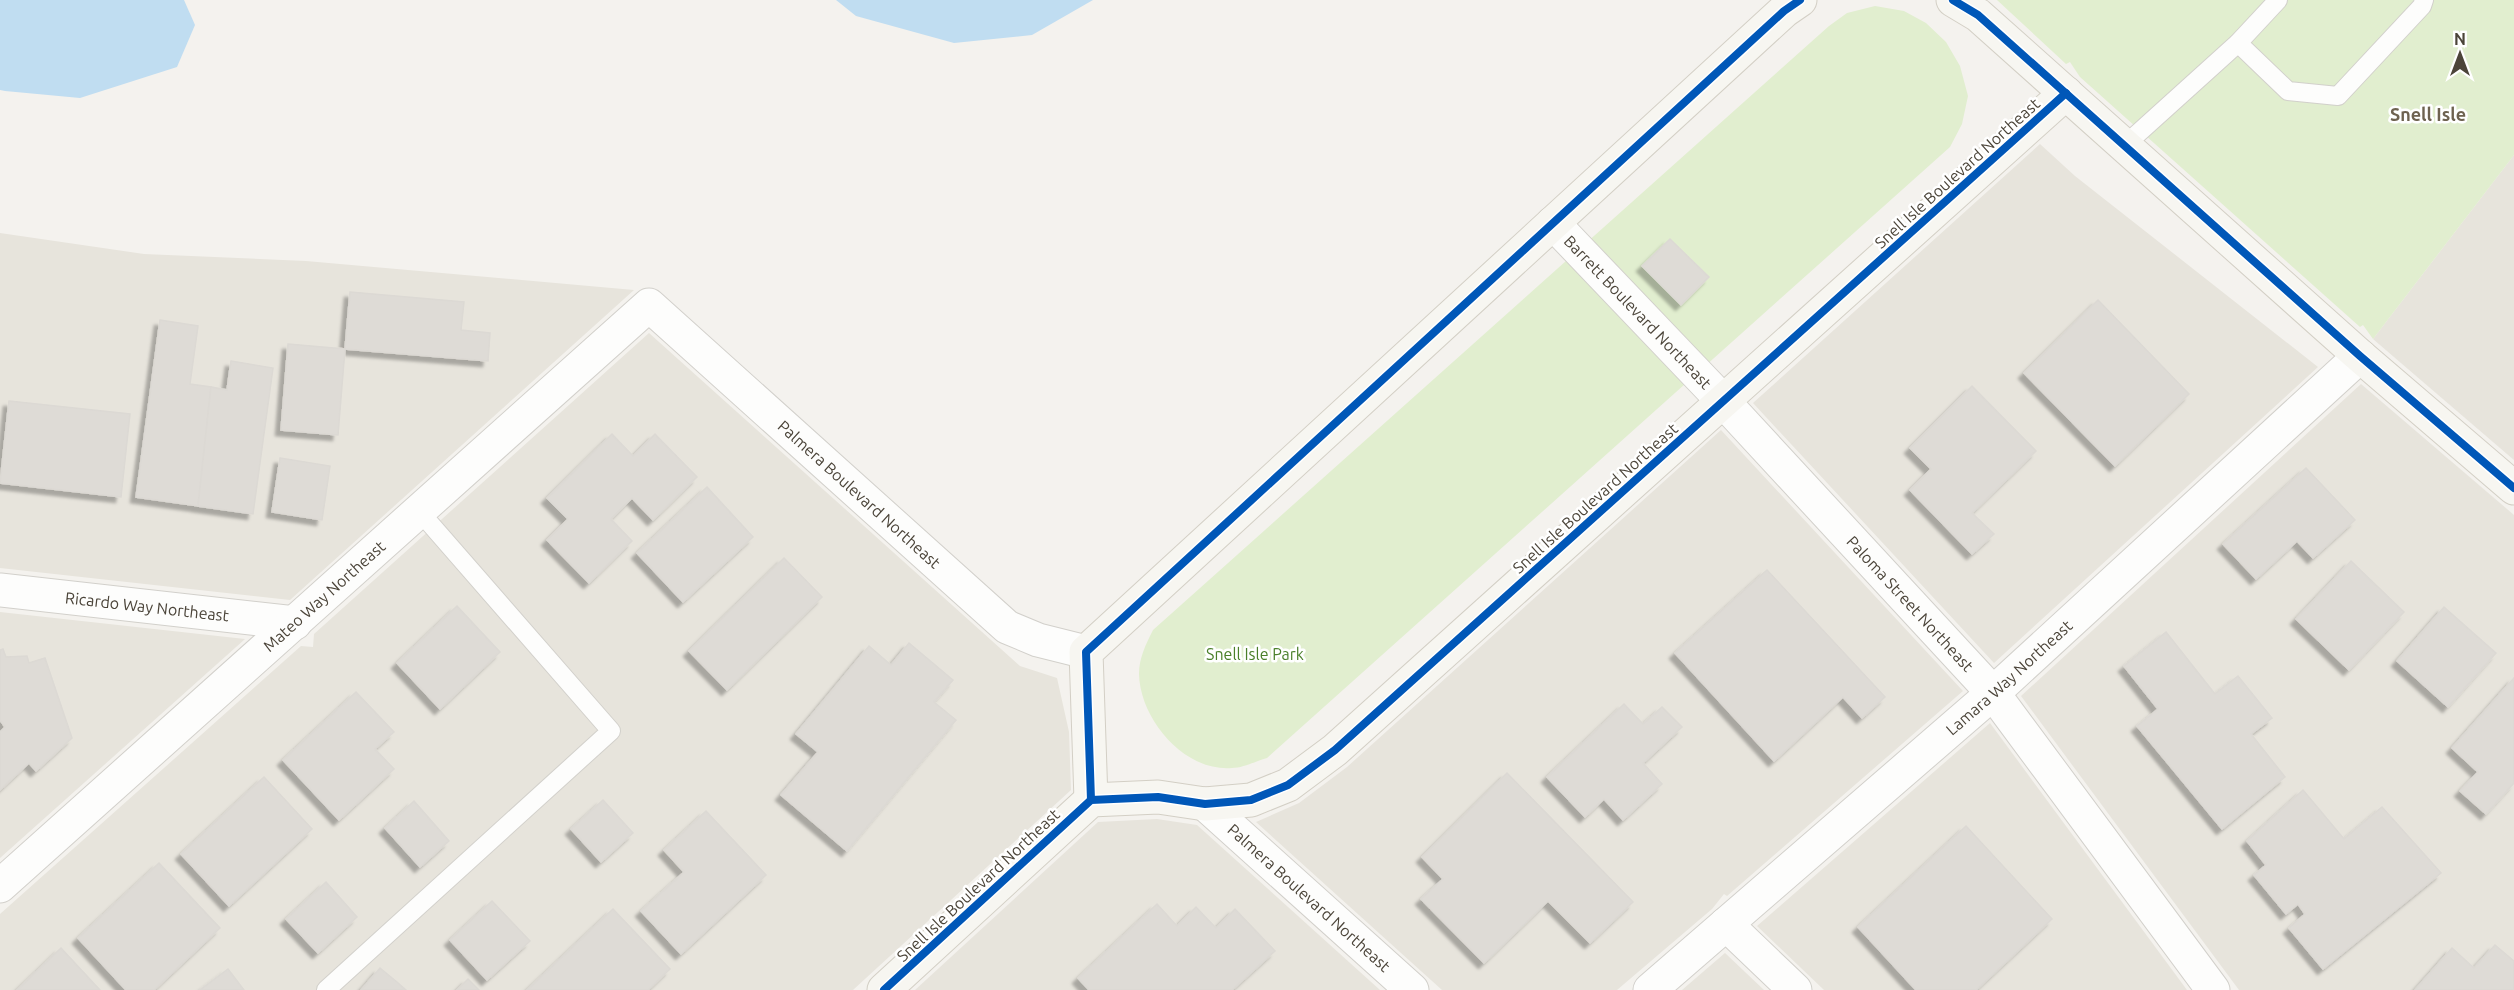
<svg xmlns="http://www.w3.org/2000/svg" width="2514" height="990" font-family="Ubuntu,sans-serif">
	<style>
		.residential { fill: #e7e4dc }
		.green { fill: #e1eecf }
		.water { fill: #c0ddf1 }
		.building { fill: #dedbd6; stroke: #dcd9d4; stroke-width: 1.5; filter: url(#shadow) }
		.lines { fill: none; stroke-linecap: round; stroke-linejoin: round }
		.lane-casing { stroke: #d2d0cb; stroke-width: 20 }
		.street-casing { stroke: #d2d0cb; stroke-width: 35 }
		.secondary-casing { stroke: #d3cfc5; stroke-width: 35 }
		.lane { stroke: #fdfdfc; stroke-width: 18 }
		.street { stroke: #fdfdfc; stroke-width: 33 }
		.secondary { stroke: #f7f6f1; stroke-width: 33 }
		.cycleway-casing { stroke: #fff; stroke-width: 11 }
		.cycleway { stroke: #0057b8; stroke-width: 8 }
		.labels { text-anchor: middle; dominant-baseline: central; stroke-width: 5; stroke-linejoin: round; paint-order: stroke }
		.street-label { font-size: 16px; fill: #4b4439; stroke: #fff }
		.park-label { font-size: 16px; fill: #4a7f2a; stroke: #fff }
		.neighbourhood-label { font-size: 18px; font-weight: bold; fill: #6e6250; stroke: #fff }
	</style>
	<defs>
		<filter id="shadow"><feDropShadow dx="-5.5" dy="5.5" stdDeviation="1.5" flood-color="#0004"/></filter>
	</defs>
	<rect width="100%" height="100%" fill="#f4f2ee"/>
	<g class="residential">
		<polygon points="2040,144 2075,176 2318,367 1994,663 1753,403"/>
		<polygon points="2514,155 2514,460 2373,339"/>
		<polygon points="0,233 144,254 306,261 634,290 290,600 0,568"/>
		<polygon points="649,333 1020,666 1057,678 1069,732 1071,790 853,990 0,990 0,914 301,646 313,647 314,634"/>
		<polygon points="2361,384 2514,515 2514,990 2239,990 2021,696"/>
		<polygon points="1721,430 1963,691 1727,896 1724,894 1712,909 1617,990 1442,990 1256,822 1299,803 1347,767"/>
		<polygon points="0,612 245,639 0,858"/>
		<polygon points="1990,723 2187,990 1824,990 1757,926"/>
		<polygon points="1157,819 1197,825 1380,990 915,990 1098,822"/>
		<polygon points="1725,953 1764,990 1682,990"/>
	</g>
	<g class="green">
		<polygon points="1997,0 2514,0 2514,155 2373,339 2363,325 2360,327 2080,77 2070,62 2066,64"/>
		<path d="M1875,6L1904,11L1926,23L1946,42L1960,66L1968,96L1962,124L1950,147L1267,758C1256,761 1243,768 1232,768C1184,772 1140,719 1139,674C1139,658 1146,644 1153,630L1829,26L1847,13Z"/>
	</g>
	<g class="water">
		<polygon points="0,0 184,0 195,25 177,67 80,98 5,91 0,90"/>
		<polygon points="836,0 1093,0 1032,35 954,43 856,16"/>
	</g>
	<g class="building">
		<polygon points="1670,239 1709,277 1681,305 1642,266"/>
		<polygon points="350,292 464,302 461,330 490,333 488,361 345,349"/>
		<polygon points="2098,300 2189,394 2115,466 2024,373"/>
		<polygon points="160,320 198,326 190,384 211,387 198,506 136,497"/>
		<polygon points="288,344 345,349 338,435 281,430"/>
		<polygon points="231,361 273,368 253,514 198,506 211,387 227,390"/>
		<polygon points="1972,386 2036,451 1972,513 1994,534 1972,554 1910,490 1931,469 1910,448"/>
		<polygon points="9,401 130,414 121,497 0,483"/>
		<polygon points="612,434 633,456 655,434 697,477 653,520 632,498 611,519 632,541 589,583 547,540 568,519 547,498"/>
		<polygon points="280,458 330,466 322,520 272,512"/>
		<polygon points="2306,468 2355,520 2313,558 2297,541 2256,579 2223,544"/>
		<polygon points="707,487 753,537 683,602 637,553"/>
		<polygon points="784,558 822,597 727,690 689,651"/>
		<polygon points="2351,561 2404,612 2349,670 2296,619"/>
		<polygon points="1767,570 1885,697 1862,718 1843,697 1774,761 1675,653"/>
		<polygon points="457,606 500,652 440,709 397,663"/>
		<polygon points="2444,607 2496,653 2448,707 2397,661"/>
		<polygon points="2166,632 2215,694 2238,676 2272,718 2251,734 2285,777 2222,829 2137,726 2158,709 2124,666"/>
		<polygon points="909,643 953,680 934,702 956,720 847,851 781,795 818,752 796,734 869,646 891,665"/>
		<polygon points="3,649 6,657 27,656 29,663 45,658 72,738 36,771 29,763 0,790 0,732 5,727 0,720 0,650"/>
		<polygon points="2514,678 2514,783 2486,814 2460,791 2478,772 2452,748"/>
		<polygon points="356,692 394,732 375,749 394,769 339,820 283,760"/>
		<polygon points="1624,704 1643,724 1662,707 1682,727 1643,763 1662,784 1623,820 1604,799 1585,817 1547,777"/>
		<polygon points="1507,773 1633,902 1590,943 1548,901 1484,963 1421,899 1443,879 1422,857"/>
		<polygon points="264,777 312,829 229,906 181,854"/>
		<polygon points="2303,790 2344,839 2382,807 2441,873 2323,969 2289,928 2305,914 2298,904 2286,914 2254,875 2266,865 2247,841"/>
		<polygon points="603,800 633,833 601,862 571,829"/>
		<polygon points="414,801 449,841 420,867 385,828"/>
		<polygon points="706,811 766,875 681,954 641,911 684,872 664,850"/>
		<polygon points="1966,826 2052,919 1976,990 1916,990 1858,927"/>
		<polygon points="159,863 220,928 154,990 126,990 78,938"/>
		<polygon points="326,882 357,917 318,953 286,919"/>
		<polygon points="492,901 530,941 487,980 450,940"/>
		<polygon points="1157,904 1177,926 1196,907 1216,928 1235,909 1275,951 1232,990 1089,990 1078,978"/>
		<polygon points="613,909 670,969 648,990 527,990"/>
		<polygon points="2495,945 2514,961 2514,990 2415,990 2452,948 2474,968"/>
		<polygon points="61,948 100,990 17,990"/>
		<polygon points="380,968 397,982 406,990 361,990"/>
		<polygon points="228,969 244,990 200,990"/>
		<polygon points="468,979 479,990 457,990"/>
	</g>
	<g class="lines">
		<g class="lane-casing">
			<g id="lane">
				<polyline points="2238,43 2288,91 2338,96 2422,6 2424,0"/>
				<polyline points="2125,145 2238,43 2278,0"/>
				<polyline points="326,990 611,731 420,512"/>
			</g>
		</g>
		<g class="street-casing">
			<g id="street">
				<path id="s1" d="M1553,223L1723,401L1993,693L2213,990"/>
				<path id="s2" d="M0,590L295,623"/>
				<path id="s3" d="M1205,804L1412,990"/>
				<path id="s4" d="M0,886L649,305L1007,627L1038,640L1086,652"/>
				<polyline points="1726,924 1795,990"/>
				<path id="s5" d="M1650,990L1993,693L2360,356"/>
			</g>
		</g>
		<g class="secondary-casing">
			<g id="secondary">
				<polyline points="1953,0 1978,15 2360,356 2514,488"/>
				<polyline points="1091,800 1086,652 1784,11 1800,0"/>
				<polyline points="884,990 1091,800 1158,797 1205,804 1251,800 1288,785 1335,750 2066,93"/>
			</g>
		</g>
		<use href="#lane" class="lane"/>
		<use href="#street" class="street"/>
		<use href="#secondary" class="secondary"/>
		<g class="cycleway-casing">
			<g id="cycleway">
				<polyline points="1953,0 1978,15 2360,356 2514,488"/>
				<polyline points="1091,800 1086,652 1784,11 1800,0"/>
				<polyline points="884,990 1091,800 1158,797 1205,804 1251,800 1288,785 1335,750 2066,93"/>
			</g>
		</g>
		<use href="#cycleway" class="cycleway"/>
	</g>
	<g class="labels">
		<g class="street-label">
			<text transform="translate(1957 173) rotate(-42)">Snell Isle Boulevard Northeast</text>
			<text stroke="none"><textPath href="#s1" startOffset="123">Barrett Boulevard Northeast</textPath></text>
			<text stroke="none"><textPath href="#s4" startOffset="1154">Palmera Boulevard Northeast</textPath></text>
			<text transform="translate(1595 498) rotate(-42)">Snell Isle Boulevard Northeast</text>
			<text stroke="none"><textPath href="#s4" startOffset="435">Mateo Way Northeast</textPath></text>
			<text stroke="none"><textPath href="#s1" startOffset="522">Paloma Street Northeast</textPath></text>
			<text stroke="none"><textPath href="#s2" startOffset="148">Ricardo Way Northeast</textPath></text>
			<text stroke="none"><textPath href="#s5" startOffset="476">Lamara Way Northeast</textPath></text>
			<text transform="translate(978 885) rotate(-43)">Snell Isle Boulevard Northeast</text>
			<text stroke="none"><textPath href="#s3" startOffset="140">Palmera Boulevard Northeast</textPath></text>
		</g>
		<g class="park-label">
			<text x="1255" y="654">Snell Isle Park</text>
		</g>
		<g class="neighbourhood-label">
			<text x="2428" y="114">Snell Isle</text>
		</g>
	</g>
	<g transform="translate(2460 54)" stroke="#ffffff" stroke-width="4.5" paint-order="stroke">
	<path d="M0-4.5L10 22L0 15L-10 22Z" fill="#4b4439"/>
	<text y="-9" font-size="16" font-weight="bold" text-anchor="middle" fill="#4b4439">N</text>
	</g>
</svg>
